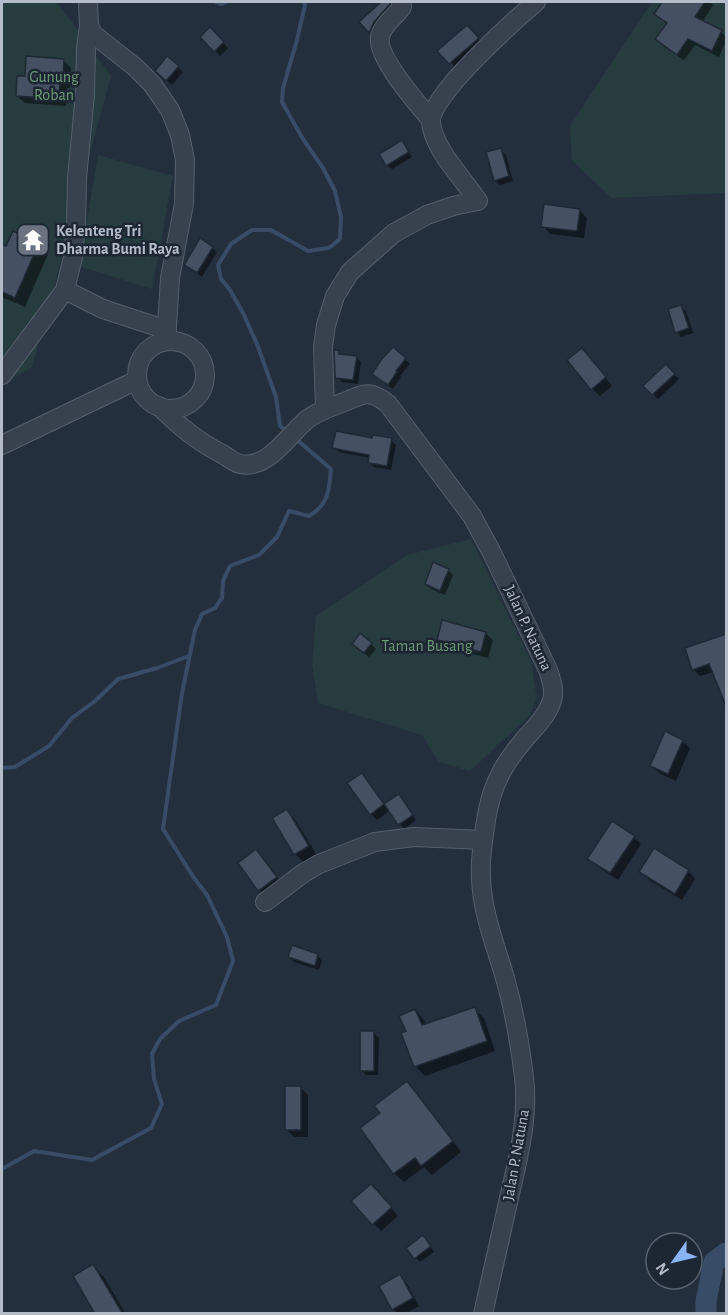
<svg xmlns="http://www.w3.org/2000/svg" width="728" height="1315" font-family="'Alegreya Sans',sans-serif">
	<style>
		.green { fill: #263c3f }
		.shadow { fill: #0007 }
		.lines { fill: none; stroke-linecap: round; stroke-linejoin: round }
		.stream { stroke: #394c67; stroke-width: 4 }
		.river { stroke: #394c67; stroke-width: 21 }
		.building { fill: #455162; stroke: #1f2835; stroke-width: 1.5 }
		.minor-casing { stroke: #565f6c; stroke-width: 20 }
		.minor { stroke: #38414e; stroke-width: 18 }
		.labels { text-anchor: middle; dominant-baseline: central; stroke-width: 5; stroke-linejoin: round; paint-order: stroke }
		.park-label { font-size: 16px; fill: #6b9a76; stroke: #1d2633 }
		.poi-label { font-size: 16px; font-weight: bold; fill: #b4bcc9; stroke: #1d2633; text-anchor: start }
		.street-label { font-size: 16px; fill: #b4bcc9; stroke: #1d2633 }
	</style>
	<rect width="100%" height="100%" fill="#242f3e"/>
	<g class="green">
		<polygon points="2,2 56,2 72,22 111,76 32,367 2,385"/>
		<polygon points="652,2 726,2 726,193 611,198 572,160 570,126"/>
		<polygon points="98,155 173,176 152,289 79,266"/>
		<polygon points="471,539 531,661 537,698 529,716 470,771 439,762 422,735 318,703 312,664 316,616 407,555"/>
	</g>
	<g class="shadow">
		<polygon points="383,2 390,2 394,6 375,36 361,22"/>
		<polygon points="664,2 710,2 713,5 702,22 721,32 726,37 726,40 719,57 695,45 684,60 663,46 657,39 668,24 656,14"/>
		<polygon points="210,29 228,48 220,56 202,37"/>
		<polygon points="474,34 485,46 458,70 440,51"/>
		<polygon points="167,58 183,72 172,85 157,71"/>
		<polygon points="63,60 71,68 70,88 67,88 66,106 25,103 17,96 27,78"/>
		<polygon points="401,142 412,157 392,169 387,165"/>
		<polygon points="501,150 506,155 513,181 500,185 495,180"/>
		<polygon points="579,210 587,218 584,238 550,234 543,226"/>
		<polygon points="38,244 48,254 25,307 2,297 2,246 7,248"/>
		<polygon points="212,248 217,252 202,277 186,265"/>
		<polygon points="681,307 686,311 693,333 681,337 677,332"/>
		<polygon points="393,349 410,364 400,376 401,377 393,389 374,374"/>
		<polygon points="339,352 342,356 356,357 361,362 358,384 342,382 337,377"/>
		<polygon points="589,357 612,386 600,396 592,388"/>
		<polygon points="666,366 679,379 658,399 645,386"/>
		<polygon points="373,440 391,440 396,445 391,470 374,467 369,462 370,458 339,452 334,447"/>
		<polygon points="434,564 448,570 453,575 445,595 431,589 426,584"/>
		<polygon points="485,633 493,640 488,658 446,647 439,640"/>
		<polygon points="726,636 726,696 722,691 714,672 700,676 693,669 686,649"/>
		<polygon points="371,644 376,649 369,657 358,648"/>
		<polygon points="682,741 690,748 676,781 659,773 652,766"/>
		<polygon points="362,775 368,781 385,805 403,801 416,820 404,829 390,811 377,820 371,814"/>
		<polygon points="287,811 294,818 316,854 303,862 295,854"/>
		<polygon points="634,837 641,844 618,880 597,866 589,858"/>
		<polygon points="256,851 264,858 283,885 267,897 259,890"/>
		<polygon points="688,871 695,879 682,900 649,880 641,872"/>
		<polygon points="293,947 318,956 322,961 319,970 294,962 289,957"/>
		<polygon points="474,1009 484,1018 495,1051 425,1076 415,1066 408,1032 415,1010 424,1020 427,1025"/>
		<polygon points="374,1033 379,1038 378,1075 366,1075 361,1070"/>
		<polygon points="406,1083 416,1092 461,1152 432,1175 424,1167 404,1182 394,1173 362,1128 382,1113"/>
		<polygon points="301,1088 308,1095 308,1137 294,1137 286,1129"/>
		<polygon points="378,1193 398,1216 381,1231 354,1202"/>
		<polygon points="427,1242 434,1252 420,1262 416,1258"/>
		<polygon points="93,1266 103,1276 126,1314 97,1314"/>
		<polygon points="399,1276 407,1284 419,1306 405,1314 398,1314 393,1309"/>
	</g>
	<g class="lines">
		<g class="stream">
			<polyline points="216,2 222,4 226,2"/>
			<polyline points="288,432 280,426 276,397 257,344 243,313 230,290 221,279 218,265 231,244 252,230 271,230 308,251 329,248 340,239 341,217 335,191 323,168 303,139 282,102 283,88 297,40 305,5 304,2"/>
			<polyline points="2,768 15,767 49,746 72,718 95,701 118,679 157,668 189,656"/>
			<path d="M2,1169L34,1151L92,1160L151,1128L162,1104L154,1079L152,1054L160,1039L179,1021L216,1005L233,961L227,937L207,895L194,878L163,829L182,693L195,630L202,614L215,608L222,598L223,581L230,566L259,555L277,537L289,511L309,516C329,505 329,489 331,469L296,439"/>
		</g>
		<polyline class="river" points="706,1314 706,1301 714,1262 726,1253"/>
	</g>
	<g class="building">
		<polygon points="381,2 390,2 390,4 374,22 369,33 359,22"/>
		<polygon points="662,2 705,2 695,17 722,30 712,51 688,39 677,55 655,39 667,23 654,14"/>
		<polygon points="467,25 479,38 449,64 437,51"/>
		<polygon points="210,27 224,42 214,52 200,37"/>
		<polygon points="26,56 64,59 63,81 60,81 59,99 16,96 17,76 25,76"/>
		<polygon points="167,56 179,66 166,81 155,71"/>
		<polygon points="402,140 409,152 386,166 379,154"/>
		<polygon points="501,148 509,176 494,181 486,152"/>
		<polygon points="544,204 580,209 577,231 541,227"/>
		<polygon points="13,231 39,243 15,298 2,292 2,244 6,246"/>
		<polygon points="200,238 213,247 197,273 184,265"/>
		<polygon points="681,305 689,328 675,333 668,309"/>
		<polygon points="393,347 406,358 396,371 397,372 388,385 372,374 381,360"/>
		<polygon points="582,348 606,377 591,390 567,360"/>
		<polygon points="334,350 339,351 339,354 357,356 353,380 335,378"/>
		<polygon points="666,364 675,374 652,395 643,386"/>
		<polygon points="336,431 372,438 373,435 392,438 387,466 368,463 369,455 332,448"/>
		<polygon points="433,562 449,569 440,591 425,584"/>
		<polygon points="442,620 486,632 481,652 437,640"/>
		<polygon points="360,633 372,643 364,653 352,644"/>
		<polygon points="726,634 726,706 709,664 692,670 685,648"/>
		<polygon points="665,731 683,740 668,774 650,766"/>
		<polygon points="362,773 384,804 370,815 347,783"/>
		<polygon points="399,794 413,815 398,825 384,804"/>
		<polygon points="287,809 309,846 294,855 272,818"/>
		<polygon points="612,821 635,836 610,873 587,859"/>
		<polygon points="654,848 689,870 675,894 639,872"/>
		<polygon points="256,849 277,877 258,891 238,863"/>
		<polygon points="292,945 318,954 315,966 288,957"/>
		<polygon points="475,1007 487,1041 414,1067 401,1033 406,1031 399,1016 415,1009 422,1025"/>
		<rect x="360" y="1031" width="14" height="40"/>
		<polygon points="407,1081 453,1141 421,1166 415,1158 393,1174 360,1128 380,1113 374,1106"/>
		<rect x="285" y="1086" width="16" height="44"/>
		<polygon points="371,1184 392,1207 372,1225 351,1201"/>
		<polygon points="423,1235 431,1246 414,1259 406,1248"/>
		<polygon points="93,1264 123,1314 95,1314 73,1276"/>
		<polygon points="400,1274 413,1298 392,1310 379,1286"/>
	</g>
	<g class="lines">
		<g class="minor-casing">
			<g id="minor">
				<polyline points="88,2 89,26 93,34 135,67 152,84 170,110 180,135 185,160 184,204 170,278 166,341"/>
				<path d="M401,2L402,7C395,17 382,25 380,37C376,57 418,104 431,120"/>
				<polyline points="65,290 103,309 167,330"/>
				<circle cx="171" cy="375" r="34"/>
				<polyline points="2,375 65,290 73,257 76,227 77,178 85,94 86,48 89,26"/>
				<path d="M159,406C180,427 197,441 224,455C229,458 235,463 240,464C269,470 289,433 309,418C321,410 334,406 347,401C365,393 371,390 388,404L472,516L492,553L548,670C551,679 554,687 553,696C550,714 534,728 523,741C514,752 506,762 500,775C488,797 485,825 482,850C476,898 492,934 505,978C514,1010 520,1044 524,1077C529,1118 518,1159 509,1198C500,1237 492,1275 483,1314"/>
				<path d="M325,409L323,347L326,325L335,296L350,272L394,233L427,215L453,206L478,201C464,179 433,149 431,122C429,96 515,20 536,2"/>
				<polyline points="2,445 137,380"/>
				<polyline points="265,902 302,874 319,864 375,842 414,837 483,840"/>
			</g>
		</g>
		<use href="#minor" class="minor"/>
	</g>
	<defs>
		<g id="temple-square" transform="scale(1.725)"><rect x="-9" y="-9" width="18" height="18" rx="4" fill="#6b7280" stroke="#1d2633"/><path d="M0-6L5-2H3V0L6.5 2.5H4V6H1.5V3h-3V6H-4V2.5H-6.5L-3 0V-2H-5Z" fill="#fff"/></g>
	</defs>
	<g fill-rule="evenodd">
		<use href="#temple-square" x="33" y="240"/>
	</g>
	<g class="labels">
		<g class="park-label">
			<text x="54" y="77">Gunung<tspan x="54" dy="18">Roban</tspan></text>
			<text x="427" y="646">Taman Busang</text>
		</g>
		<g class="poi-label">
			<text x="56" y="231">Kelenteng Tri<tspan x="56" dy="18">Dharma Bumi Raya</tspan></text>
		</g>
		<g class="street-label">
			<text transform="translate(528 628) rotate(65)">Jalan P. Natuna</text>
			<text transform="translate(516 1155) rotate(-80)">Jalan P. Natuna</text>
		</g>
	</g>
	<rect width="728" height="1315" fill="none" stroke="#b4bcc9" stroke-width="6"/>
	<g transform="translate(674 1261) rotate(236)"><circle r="28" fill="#1d2633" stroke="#59626f" stroke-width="1.5"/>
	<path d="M0-4.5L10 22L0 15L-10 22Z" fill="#8ab4f8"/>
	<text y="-9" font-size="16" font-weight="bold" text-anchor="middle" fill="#b4bcc9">N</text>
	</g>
</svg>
